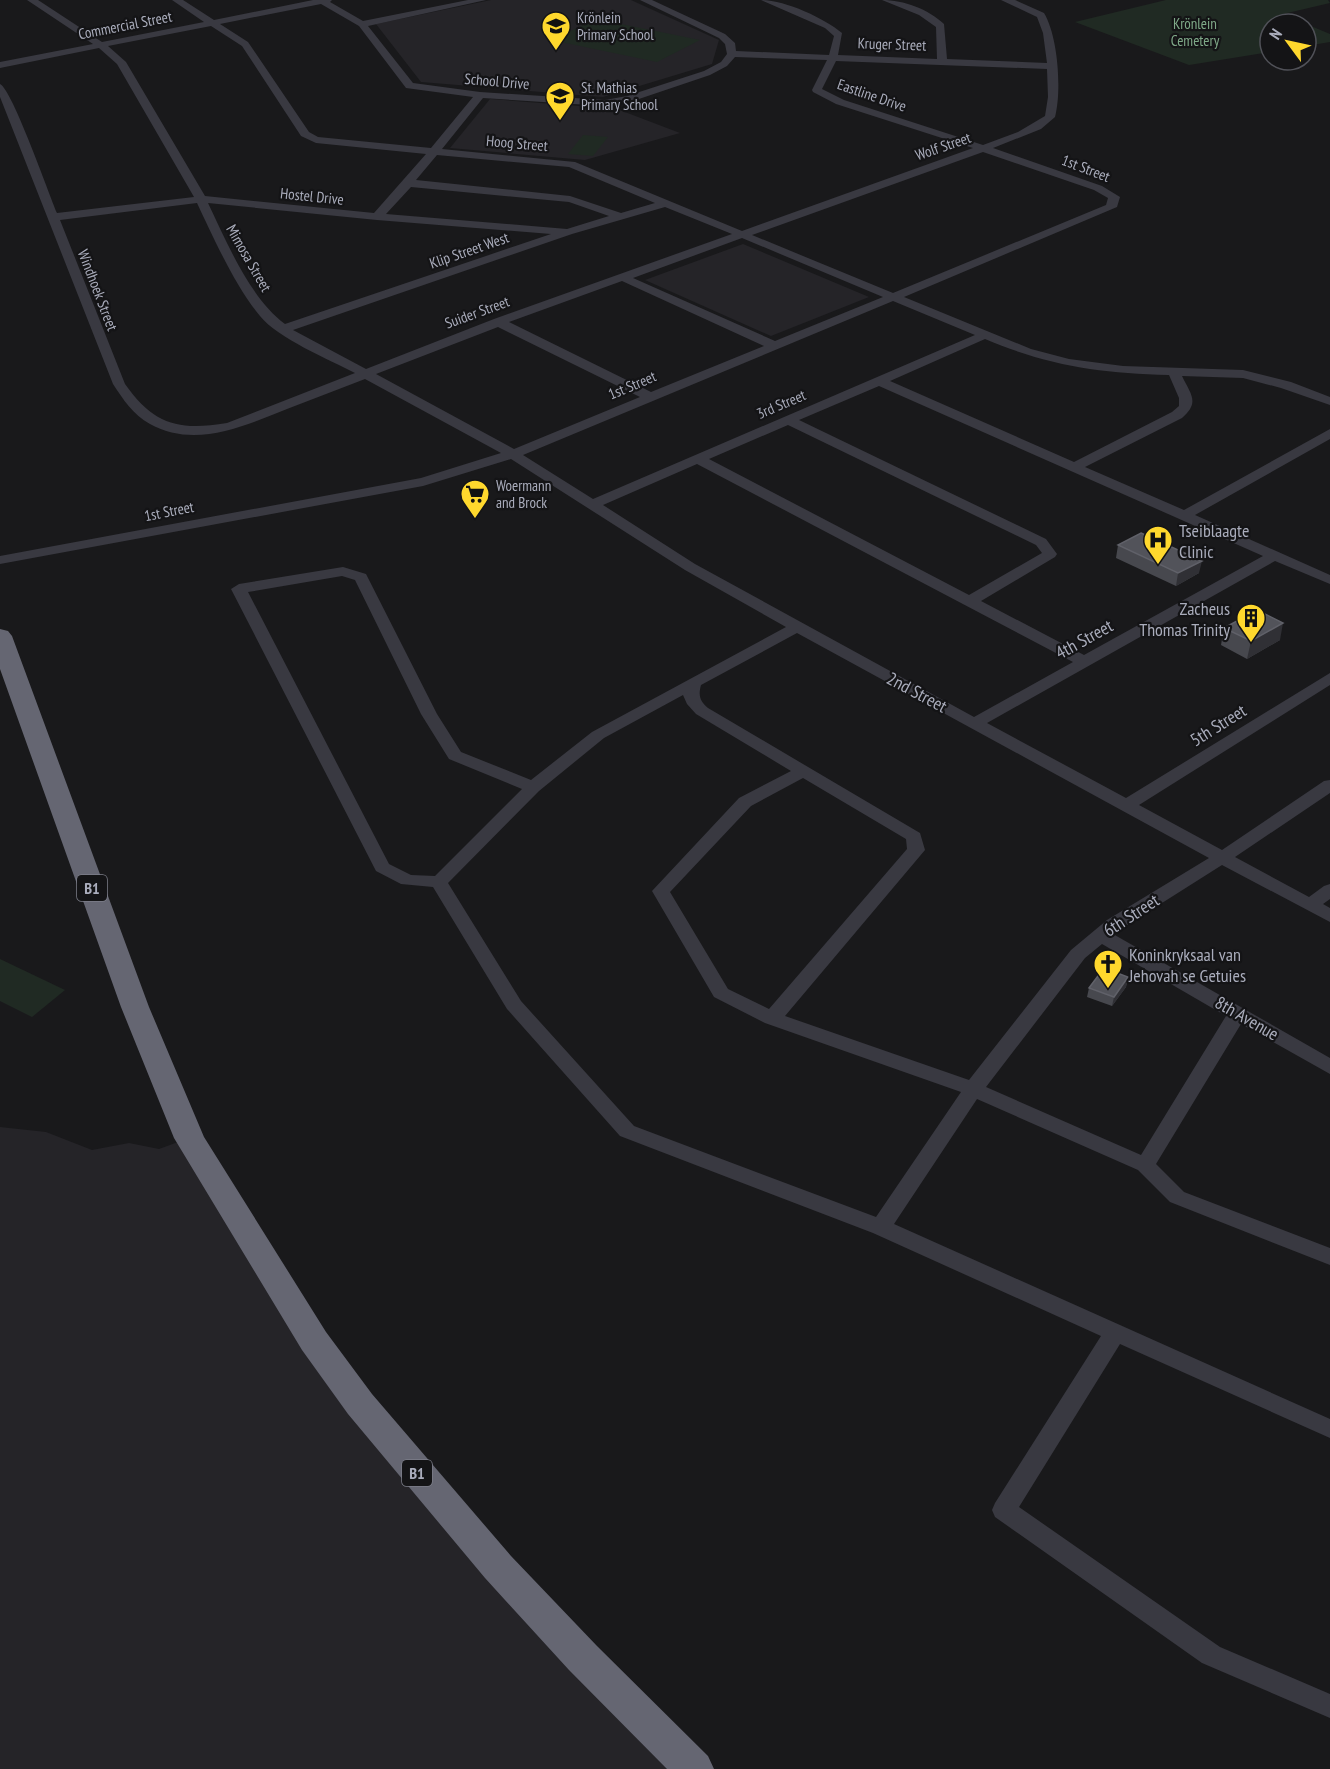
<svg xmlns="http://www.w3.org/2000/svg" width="1330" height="1769" font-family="'PT Sans Narrow',sans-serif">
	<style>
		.built { fill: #252428 }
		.green { fill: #202a23 }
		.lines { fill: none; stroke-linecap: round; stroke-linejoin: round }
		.minor { fill: #393941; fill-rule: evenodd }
		.highway { fill: #656672; fill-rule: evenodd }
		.wall { fill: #47484e }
		.shaded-wall { fill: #303035 }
		.building { fill: #52535a; stroke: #606169; stroke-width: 1.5 }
		.labels { text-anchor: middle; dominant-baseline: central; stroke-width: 4.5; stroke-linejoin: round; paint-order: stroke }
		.far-poi-label { font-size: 15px; fill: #aaadbc; stroke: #141416; text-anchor: start }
		.far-park-label { font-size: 15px; fill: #7fa988; stroke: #141416 }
		.far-street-label { font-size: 15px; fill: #aaadbc; stroke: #141416 }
		.shield { fill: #141416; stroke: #7d7f8a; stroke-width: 1.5 }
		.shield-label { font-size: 16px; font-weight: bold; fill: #aaadbc }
		.poi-label { font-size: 18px; fill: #aaadbc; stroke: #141416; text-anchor: start }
		.street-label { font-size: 18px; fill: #aaadbc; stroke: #141416 }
	</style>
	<rect width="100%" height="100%" fill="#19191b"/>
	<g class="built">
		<polygon points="491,0 631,0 719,40 712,64 603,97 421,82 376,24"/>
		<polygon points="490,99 617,109 680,133 585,160 450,148"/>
		<polygon points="743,244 869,297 771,336 645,280"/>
		<polygon points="0,1127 46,1132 92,1150 129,1143 159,1149 189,1138 314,1341 694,1769 0,1769"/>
	</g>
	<g class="green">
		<polygon points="1166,0 1328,0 1330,3 1283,14 1306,24 1270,24 1270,52 1189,65 1075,22"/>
		<polygon points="596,19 700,40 657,62 551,40"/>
		<polygon points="1306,24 1330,34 1330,42 1306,46"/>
		<polygon points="583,135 608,137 593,156 568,154"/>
		<polygon points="0,959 65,990 32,1017 0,1001"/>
	</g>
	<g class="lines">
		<path class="minor" d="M27,0H38L102,42L204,22L172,0H183L214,20L313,0H332L330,2L363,21L468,0H486L368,26L413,83L480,92L605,100L627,96L704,71L721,62L727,54L725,44L719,38L640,0H652L725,34L735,43L736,51L829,55L834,36L825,28L761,0C785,0 824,18 842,33L838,55L937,59L936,27L919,15L882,0C904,0 928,9 944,24L947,59L1047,63L1043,33L1037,17L1001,0H1015L1044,13C1058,36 1062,91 1055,117L1041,129L993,148L1102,186L1120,197L1117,207L904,297L1031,349L1069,359L1123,366L1243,370L1291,382L1330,397V405L1281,388L1243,378L1182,376C1191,395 1200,402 1182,418L1085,467L1184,510L1330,429V439L1195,515L1330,575V584L1275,561L987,723L1126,798L1330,673V685L1139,805L1222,850L1324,781L1330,780V793L1235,857L1309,897L1324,886L1330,884V899L1323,904L1330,908V922L1222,865L1113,934L1330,1058V1074L1241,1024L1156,1164L1184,1192L1330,1248V1265L1170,1202L1138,1170L977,1099L894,1224L1330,1419V1438L1120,1344L1019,1507L1220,1647L1330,1694V1718L1202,1663L995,1517L992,1510L995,1503L1101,1336L873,1233L620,1136L507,1009L433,887L401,884L376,871L231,589L239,584L343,567L366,574L437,714L461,752L531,780L592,732L786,627L685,570L511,459L423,486L0,564V556L421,478L501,453L365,379C339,389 313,399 287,409C244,426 195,449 150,424C133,415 123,399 113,384L0,97V84C12,89 49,194 57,213L194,197L117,64L99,48L0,68V62L93,44ZM321,4L359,26L406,88L473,97L431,148L318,137L309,132L248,42L220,24ZM211,26L242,46L301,136L316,143L426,154L374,213L205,196L126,62L108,46ZM735,57L827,60L812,90L813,92L836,104L973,148L742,231L575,162L442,149L483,98L605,106L633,101L710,75L727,66ZM836,61L1047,69L1048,97L1045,116L1018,132L983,145L844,100L822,89ZM983,152L1094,190L1108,198L1106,205L893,293L752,235ZM437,155L569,167L655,203L621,213L570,196L416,180ZM411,187L569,202L609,216L567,229L386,214ZM197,203C213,237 236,288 260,316C277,338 330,360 355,373L227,423C179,431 154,425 125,384L60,220ZM208,203L377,220L551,234L285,324C250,298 227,243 208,203ZM665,207L732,234L494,319L366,369L293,330L572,234ZM742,238L883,297L775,341L633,278ZM622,281L764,346L651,392L509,322ZM893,301L975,335L593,499L523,455ZM498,327L640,397L514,449L376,374ZM985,339C1049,366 1100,373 1169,375L1179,398V406L1172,412L1074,462L890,381ZM879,386L1263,556L1084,655L981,601L1055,557L1057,554L1046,539L799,420ZM788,425L1036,545L1042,553L969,595L709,459ZM697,464L1073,662L974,717L695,564L603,505ZM342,576L355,580L421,714L449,759L522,789L435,876L411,875L389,864L248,592ZM797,633L1209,858L1107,920L1071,950L969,1080L785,1016L925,850L920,833L708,708C700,701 698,696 701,685ZM683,695L687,704L696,714L791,771L739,798L652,891L714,997L765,1023L961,1092L876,1217L634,1126L521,1001L448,883L539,791L604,738ZM803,778L906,839L907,849L769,1009L728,989L670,892L751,806ZM1102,944L1226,1016L1141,1155L986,1087L1085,958Z"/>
		<polygon class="highway" points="0,629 8,631 12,636 149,1007 204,1137 326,1332 372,1394 511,1556 597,1646 708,1756 714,1769 667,1769 569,1670 485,1578 348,1414 302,1350 174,1138 121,1007 0,669"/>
	</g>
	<g class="wall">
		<polygon points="1118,545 1199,573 1176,586 1116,558"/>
		<polygon points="1224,628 1280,640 1247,659 1221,645"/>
		<polygon points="1128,977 1126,987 1112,1006 1087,997 1089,988"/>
	</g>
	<g class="shaded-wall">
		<polygon points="1202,561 1199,573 1176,586 1178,573"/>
		<polygon points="1283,623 1280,640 1247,659 1251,641"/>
		<polygon points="1128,977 1126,987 1112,1006 1114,997"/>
	</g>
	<g class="building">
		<polygon points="1141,533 1202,561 1178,573 1118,545"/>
		<polygon points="1257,610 1283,623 1251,641 1224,628"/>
		<polygon points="1104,968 1128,977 1114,997 1089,988"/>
	</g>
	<defs>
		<g id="school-pin" transform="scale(1.5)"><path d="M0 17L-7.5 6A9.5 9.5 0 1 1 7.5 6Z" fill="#ffd82d" stroke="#141416"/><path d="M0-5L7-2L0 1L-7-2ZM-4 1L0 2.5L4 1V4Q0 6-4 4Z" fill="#111"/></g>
		<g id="supermarket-pin" transform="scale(1.5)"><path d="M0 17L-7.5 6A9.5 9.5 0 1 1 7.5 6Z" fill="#ffd82d" stroke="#141416"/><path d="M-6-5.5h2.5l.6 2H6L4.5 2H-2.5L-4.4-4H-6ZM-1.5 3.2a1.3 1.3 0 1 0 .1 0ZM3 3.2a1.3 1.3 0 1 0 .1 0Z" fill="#111"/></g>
		<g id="hospital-pin" transform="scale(1.5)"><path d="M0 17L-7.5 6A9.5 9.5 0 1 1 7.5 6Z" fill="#ffd82d" stroke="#141416"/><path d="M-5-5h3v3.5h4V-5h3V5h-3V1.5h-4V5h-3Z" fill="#111"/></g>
		<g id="building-pin" transform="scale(1.5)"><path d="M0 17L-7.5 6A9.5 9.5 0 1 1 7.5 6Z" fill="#ffd82d" stroke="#141416"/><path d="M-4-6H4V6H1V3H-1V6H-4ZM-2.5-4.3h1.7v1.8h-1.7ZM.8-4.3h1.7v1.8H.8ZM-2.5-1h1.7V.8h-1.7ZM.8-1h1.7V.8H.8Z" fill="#111"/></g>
		<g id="church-pin" transform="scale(1.5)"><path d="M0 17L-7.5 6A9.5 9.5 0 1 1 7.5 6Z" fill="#ffd82d" stroke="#141416"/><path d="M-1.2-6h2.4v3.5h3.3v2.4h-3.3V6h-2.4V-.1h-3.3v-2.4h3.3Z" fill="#111"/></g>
	</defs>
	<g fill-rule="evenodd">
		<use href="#school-pin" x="556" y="26"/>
		<use href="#school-pin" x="560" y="96"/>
		<use href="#supermarket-pin" x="475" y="494"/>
		<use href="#hospital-pin" x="1158" y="540"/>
		<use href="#building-pin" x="1251" y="618"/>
		<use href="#church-pin" x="1108" y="964"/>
	</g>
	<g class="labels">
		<g class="far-poi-label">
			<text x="577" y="17">Krönlein<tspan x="577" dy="17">Primary School</tspan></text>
			<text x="581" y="87">St. Mathias<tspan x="581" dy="17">Primary School</tspan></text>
			<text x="496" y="485">Woermann<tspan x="496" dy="17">and Brock</tspan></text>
		</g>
		<g class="far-park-label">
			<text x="1195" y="23">Krönlein<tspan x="1195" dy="17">Cemetery</tspan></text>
		</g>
		<g class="far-street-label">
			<text transform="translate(125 25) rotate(-11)">Commercial Street</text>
			<text transform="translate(892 44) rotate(2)">Kruger Street</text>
			<text transform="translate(497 81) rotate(5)">School Drive</text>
			<text transform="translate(872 95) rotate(19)">Eastline Drive</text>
			<text transform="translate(517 143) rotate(5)">Hoog Street</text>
			<text transform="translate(943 146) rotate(-19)">Wolf Street</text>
			<text transform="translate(1086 168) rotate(21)">1st Street</text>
			<text transform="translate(312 196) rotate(6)">Hostel Drive</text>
			<text transform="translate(469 250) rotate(-19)">Klip Street West</text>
			<text transform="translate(249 258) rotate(60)">Mimosa Street</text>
			<text transform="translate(98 290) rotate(69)">Windhoek Street</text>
			<text transform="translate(477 312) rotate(-20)">Suider Street</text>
			<text transform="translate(632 385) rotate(-23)">1st Street</text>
			<text transform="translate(781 404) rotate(-23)">3rd Street</text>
			<text transform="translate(169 511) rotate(-11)">1st Street</text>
		</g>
		<g class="shield">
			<rect x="77" y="875" width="30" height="26" rx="4.5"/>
			<rect x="402" y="1460" width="30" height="26" rx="4.5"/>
		</g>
		<g class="shield-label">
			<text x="92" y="888">B1</text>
			<text x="417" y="1473">B1</text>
		</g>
		<g class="poi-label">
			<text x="1179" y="530">Tseiblaagte<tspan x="1179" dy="21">Clinic</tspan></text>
			<text x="1230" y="608" text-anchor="end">Zacheus<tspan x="1230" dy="21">Thomas Trinity</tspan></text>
			<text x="1129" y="954">Koninkryksaal van<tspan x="1129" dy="21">Jehovah se Getuies</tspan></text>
		</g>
		<g class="street-label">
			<text transform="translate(1084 639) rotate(-29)">4th Street</text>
			<text transform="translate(917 692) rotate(28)">2nd Street</text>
			<text transform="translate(1218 725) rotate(-32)">5th Street</text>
			<text transform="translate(1131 915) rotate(-33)">6th Street</text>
			<text transform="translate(1247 1018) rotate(30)">8th Avenue</text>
		</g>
	</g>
	<g transform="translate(1288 42) rotate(303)"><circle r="28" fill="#141416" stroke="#505158" stroke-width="1.5"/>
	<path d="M0-4.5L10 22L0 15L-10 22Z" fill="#ffd82d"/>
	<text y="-9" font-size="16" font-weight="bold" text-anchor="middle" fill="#aaadbc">N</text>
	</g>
</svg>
